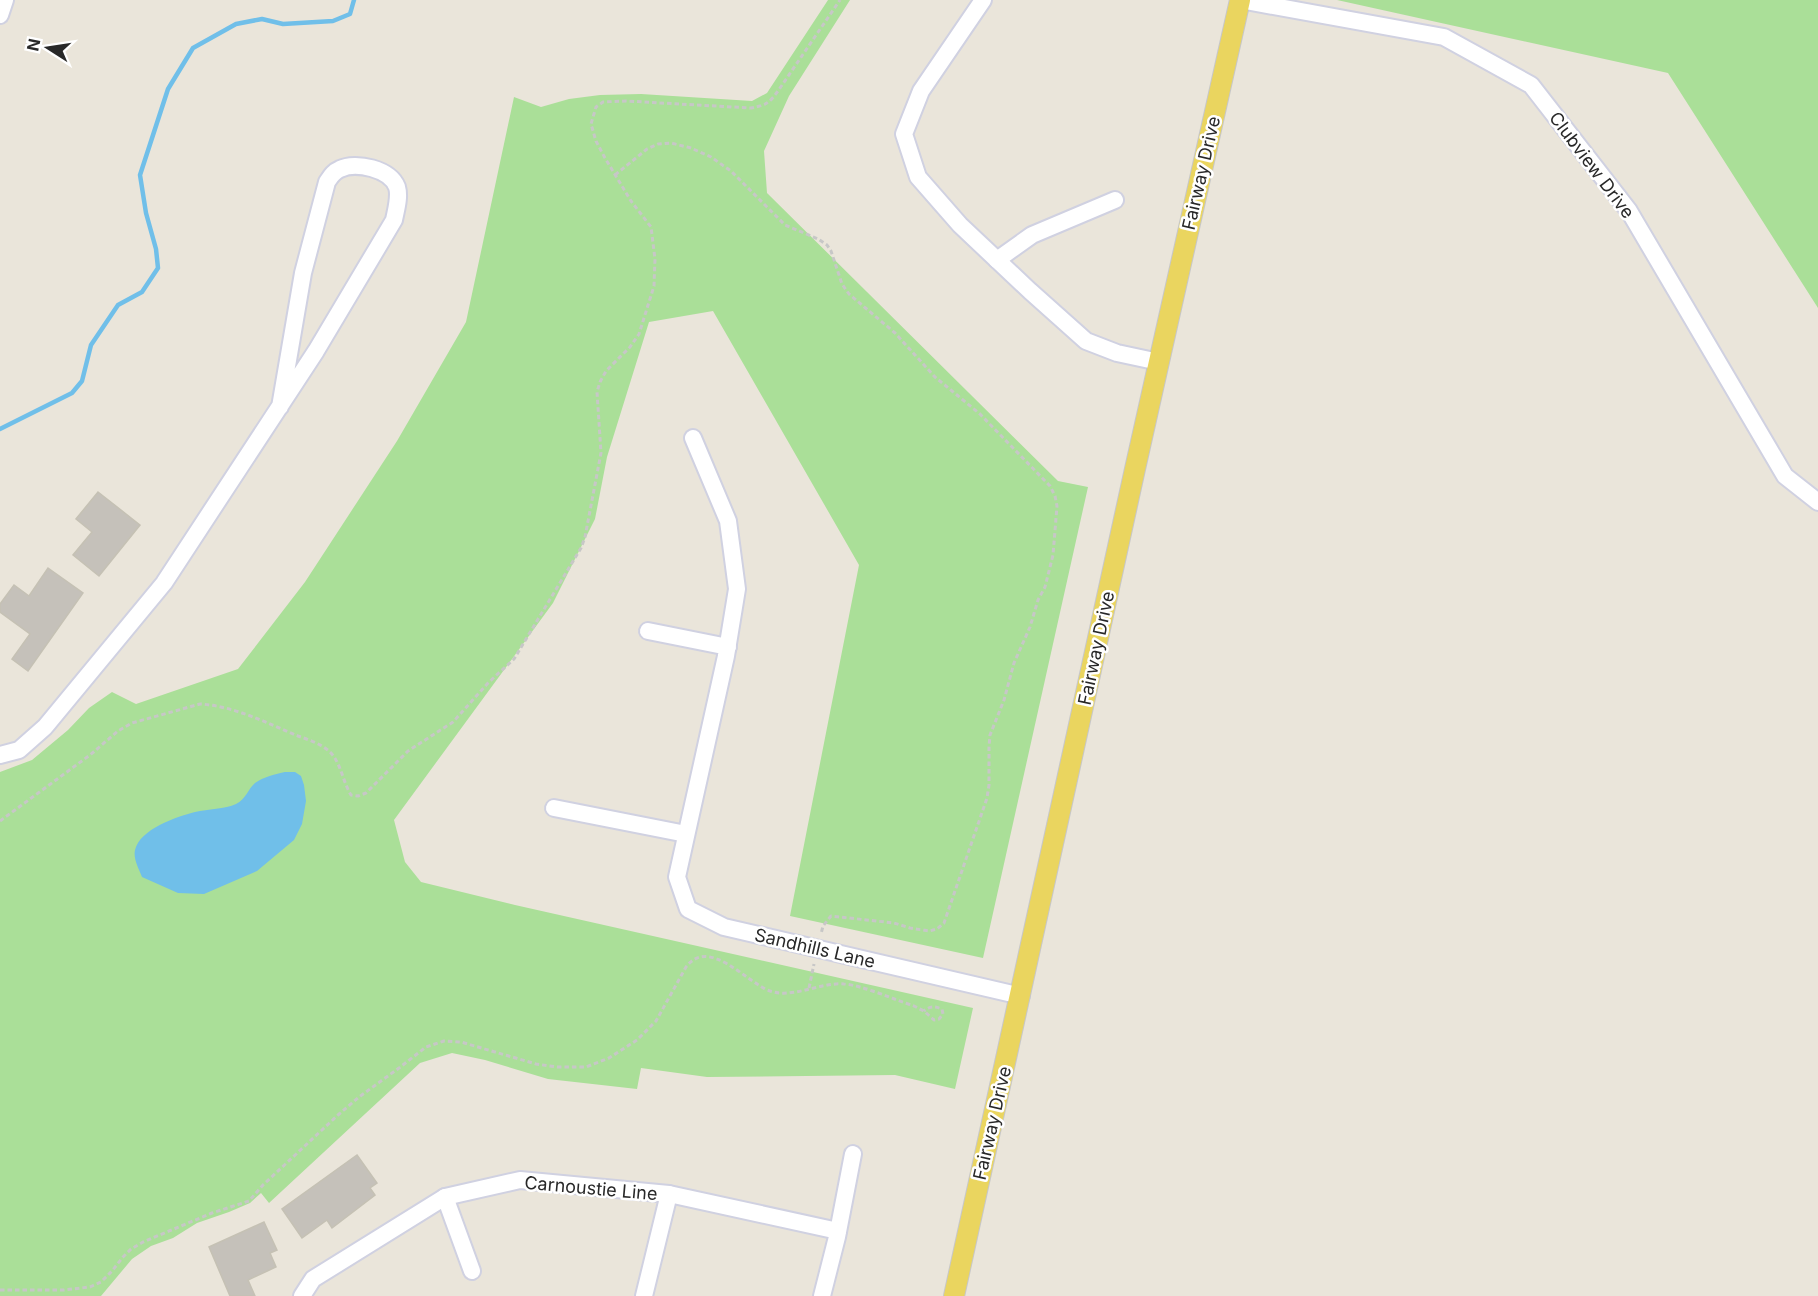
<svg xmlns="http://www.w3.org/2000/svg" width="1818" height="1296" font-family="Inter,sans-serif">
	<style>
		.green { fill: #aadf98 }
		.water { fill: #70bfe9 }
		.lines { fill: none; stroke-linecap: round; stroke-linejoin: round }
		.stream { stroke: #70bfe9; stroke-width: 4.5 }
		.building { fill: #c5c1ba; stroke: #c5c1b4; stroke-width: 1.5 }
		.minor-casing { stroke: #d0d1e1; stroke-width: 20 }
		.major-casing { stroke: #c7c7c7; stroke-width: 22 }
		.path { stroke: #c7c7c7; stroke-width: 3; stroke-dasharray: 4.5 3; stroke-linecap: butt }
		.minor { stroke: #fff; stroke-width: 16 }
		.major { stroke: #ead55f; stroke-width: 20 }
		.labels { text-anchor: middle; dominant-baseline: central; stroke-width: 5; stroke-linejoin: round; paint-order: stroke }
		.street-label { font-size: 18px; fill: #282828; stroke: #fff }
	</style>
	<rect width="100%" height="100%" fill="#eae5da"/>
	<g class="green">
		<polygon points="828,0 850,0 789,96 764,151 767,193 1058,481 1088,487 983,958 790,916 859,565 713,311 649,322 607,457 595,519 553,603 394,820 405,862 421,882 515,905 973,1008 955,1089 895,1075 707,1077 641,1068 637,1089 548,1079 485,1060 452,1053 420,1063 269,1203 261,1193 250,1203 229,1212 197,1223 173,1238 151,1246 132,1259 101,1296 0,1296 0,772 32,760 68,730 89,708 112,692 136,704 238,669 305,582 397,441 466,322 514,97 541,107 569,99 600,95 641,94 752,101 767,93"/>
		<polygon points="1337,0 1818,0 1818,308 1668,73"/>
	</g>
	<path class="water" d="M285,772H295L301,776L304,785L306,801L302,824L294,840L257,871L204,894L178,893L142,877C139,869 133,859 135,850C140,829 176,817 195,812C208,809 225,809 236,804C246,799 248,789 255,783C263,777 276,774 285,772Z"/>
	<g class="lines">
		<polyline class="stream" points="0,429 72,393 82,381 91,345 118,305 142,292 158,268 156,249 146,213 140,175 168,89 193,48 236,24 262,19 283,24 333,21 350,14 354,0"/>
	</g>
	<g class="building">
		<polygon points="98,492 140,525 99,576 73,555 92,532 76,519"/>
		<polygon points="48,568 83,593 28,671 12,659 30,634 0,612 0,604 14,585 29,596"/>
		<polygon points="357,1155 377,1183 370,1188 375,1195 332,1228 327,1220 302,1238 282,1209"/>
		<polygon points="264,1222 277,1250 270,1253 276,1267 248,1280 255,1296 230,1296 209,1247"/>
	</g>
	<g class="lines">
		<g class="minor-casing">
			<g id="minor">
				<polyline points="983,0 921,91 904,134 918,177 960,225 1030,291 1086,341 1117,353 1159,362"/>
				<polyline points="1240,0 1444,37 1531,85 1629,211 1785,476 1818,502"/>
				<polyline points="0,15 5,0"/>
				<polyline points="997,260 1032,235 1115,200"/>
				<polyline points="693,438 728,521 737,589 726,656 677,877 688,909 724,927 1021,996"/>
				<polyline points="648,631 728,647"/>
				<path d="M0,755L19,750L45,727L164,583L316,351L394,220C396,210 400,197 397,187C390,169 356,161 340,169C333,172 331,176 327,182L303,273L280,407"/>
				<polyline points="554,808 686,834"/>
				<polyline points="445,1197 472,1271"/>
				<polyline points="302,1296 313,1279 445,1197 520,1180 669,1194 838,1231"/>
				<polyline points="644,1296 669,1194"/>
				<polyline points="822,1296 837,1237 853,1154"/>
			</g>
		</g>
		<g class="major-casing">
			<polyline id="major" points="954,1296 1135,469 1240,0"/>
		</g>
		<g class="path">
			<polyline points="615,175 647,149 658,144 671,143 691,148 711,157 731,171 785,225 818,239 827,245 831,251 842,284 849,294 895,333 935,377 980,414 1050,486 1055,496 1057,506 1053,555 1045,587 1038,600 1030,627 1014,663 1004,700 990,735 989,747 989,785 987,798 944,923 937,929 929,931 910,928 894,923 831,916 823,926 821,934"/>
			<path d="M0,821L90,755L118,731L132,723L200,704C234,706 267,723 298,736C309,740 322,744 331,753C341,764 343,782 351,795L358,796L366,793L408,751L453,722L488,683L514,659L581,548L585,537L601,453L597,392L600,382L606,371L630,347L639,334L654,286L655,259L651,227L631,201L605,158L596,141L591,124L596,107L603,102L626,101L751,108C767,105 769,103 778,91L840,0"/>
			<polyline points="809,988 814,964"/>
			<path d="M0,1290H64L90,1287L101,1282L112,1271L123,1257L131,1249L143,1242L212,1213L249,1201L263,1185L338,1115L359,1097L399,1068L426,1047L444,1041L461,1042L536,1064L557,1067H586L609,1058L637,1040L656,1021L686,967C709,936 747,983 770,991C793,999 820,982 844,984C862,985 895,1000 914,1006L924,1011L934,1020L939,1019L943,1014L942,1009C934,1006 930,1006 924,1011"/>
		</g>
		<use href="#minor" class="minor"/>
		<use href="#major" class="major"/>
	</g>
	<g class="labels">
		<g class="street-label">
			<text transform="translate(1592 165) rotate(53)">Clubview Drive</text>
			<text transform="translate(1201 173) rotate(-77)">Fairway Drive</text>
			<text transform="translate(1096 648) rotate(-78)">Fairway Drive</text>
			<text transform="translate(815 948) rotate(13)">Sandhills Lane</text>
			<text transform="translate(992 1123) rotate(-77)">Fairway Drive</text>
			<text transform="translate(591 1188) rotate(5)">Carnoustie Line</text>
		</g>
	</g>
	<g transform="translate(48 48) rotate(282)" stroke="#ffffff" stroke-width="4.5" paint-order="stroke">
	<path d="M0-4.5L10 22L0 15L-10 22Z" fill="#282828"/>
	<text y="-9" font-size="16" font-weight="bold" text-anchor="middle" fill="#282828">N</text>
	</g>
</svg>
